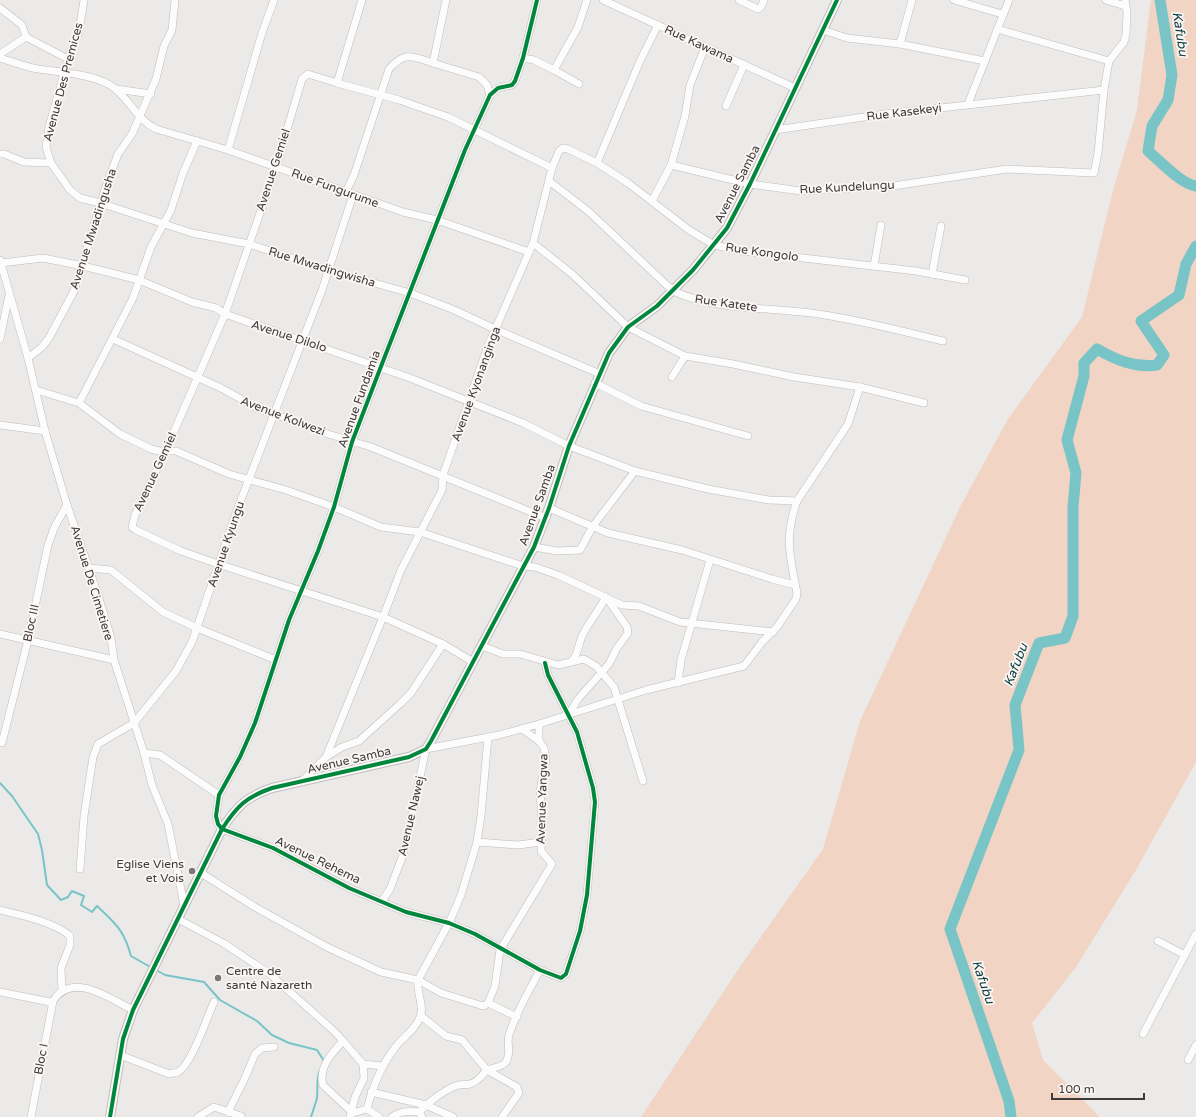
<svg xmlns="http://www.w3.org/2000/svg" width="1196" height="1117" font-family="'Varela Round',sans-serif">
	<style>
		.green { fill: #f1d4c3 }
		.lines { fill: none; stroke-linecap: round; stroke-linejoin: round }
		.stream { stroke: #78c4c7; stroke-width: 2 }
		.river { stroke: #78c4c7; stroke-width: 11 }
		.minor-casing { stroke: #bfbdbb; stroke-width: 8 }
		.tertiary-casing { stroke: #bfbdbb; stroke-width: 10 }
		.minor { stroke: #fcfcfc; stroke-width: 7 }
		.tertiary { stroke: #fcfcfc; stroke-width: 8 }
		.cycleway-casing { stroke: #fcf6f4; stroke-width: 6 }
		.cycleway { stroke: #00873e; stroke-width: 4 }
		.poi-dot { fill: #7b7978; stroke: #fcf6f4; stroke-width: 1.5 }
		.labels { text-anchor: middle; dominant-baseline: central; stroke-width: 3.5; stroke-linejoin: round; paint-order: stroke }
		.street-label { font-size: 12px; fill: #3e3c3b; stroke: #fcf6f4 }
		.poi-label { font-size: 12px; fill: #3e3c3b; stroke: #fcf6f4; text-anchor: end }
		.water-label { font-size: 13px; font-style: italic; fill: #093d40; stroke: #fcf6f4 }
	</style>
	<rect width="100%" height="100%" fill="#eceae8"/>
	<polygon class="green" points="1151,0 1196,0 1196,762 1136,870 1076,967 1032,1023 1043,1060 1100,1117 641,1117 739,968 823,849 860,721 961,505 1008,419 1082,317 1113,190 1137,110"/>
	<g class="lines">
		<g class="stream">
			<path d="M0,783L12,796L38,834L42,850L47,885L61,900L68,897L72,891L84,896L81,905L92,912L97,906C116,924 124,930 131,956L152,968"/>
			<polyline points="156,970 165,975 204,982 220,1000 257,1021 272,1035 289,1043 317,1050 324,1061"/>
			<path d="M311,1117C313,1111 315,1105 317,1098C318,1089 316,1078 320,1070"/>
		</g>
		<g class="river">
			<path d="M1160,0L1172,75L1168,100L1152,126L1148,151C1160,161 1181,184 1196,186"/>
			<path d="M1011,1117L1009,1101L950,929L1019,750L1015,705L1039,643L1065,638L1073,616V507L1076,473L1067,440L1084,376V363L1097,349C1116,360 1135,368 1157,365L1164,355L1141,321L1179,295L1186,264L1196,246"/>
		</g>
		<g class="minor-casing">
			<g id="minor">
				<polyline points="84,0 79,31 68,59 49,127 46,147 51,163 70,190 80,198 100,203 192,233 249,244 328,270 410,293 452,309 495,329 600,374"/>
				<polyline points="362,0 337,83 308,74 302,79 276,167 225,314 166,450 135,515 132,527 136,530 181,551 218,564 383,617 443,644 473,662"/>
				<polyline points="446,0 433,63 479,77 487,85 490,95"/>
				<polyline points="537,0 523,58 515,81 512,85 498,88 490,95 465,150 380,369 352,442 334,507 318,551 289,620 255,723 240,757 219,795 216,816 218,824 222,829 273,848 349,888 406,912 449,923 475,934 540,970 561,978 566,974 580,931 587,895 595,802 593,788 577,732 548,675 545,663"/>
				<polyline points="603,0 795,88"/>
				<polyline points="739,0 758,9 761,7 764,0"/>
				<polyline points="954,0 1002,14"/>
				<polyline points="1106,0 1125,6"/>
				<polyline points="0,8 22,25 26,37 68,59"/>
				<polyline points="997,29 1109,61"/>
				<polyline points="823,30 847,38 900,44 985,61"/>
				<polyline points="900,44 912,0"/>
				<polyline points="0,54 26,37"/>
				<path d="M0,58C13,62 26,67 38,69C60,72 91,74 110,85C128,96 136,119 156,129L228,150L403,212L437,220L529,252"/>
				<polyline points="523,58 534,60 554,70 578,27 587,0"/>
				<polyline points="554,70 579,84"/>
				<polyline points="337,83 399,100 448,117 552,168"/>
				<polyline points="116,89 151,94"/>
				<polyline points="968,104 1009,0"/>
				<polyline points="726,106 744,65"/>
				<polyline points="775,130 885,114 1104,90"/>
				<polyline points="228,150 262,33 274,0"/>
				<polyline points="0,154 4,154 24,162 51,163"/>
				<polyline points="597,163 640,61 658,25"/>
				<polyline points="671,165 750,184 801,191 893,186 1007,169 1094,173 1098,153 1104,90 1109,61 1124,42 1126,35 1127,12 1125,0"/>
				<path d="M549,181L588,211L673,291C717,311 770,307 818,314C860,320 902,331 943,341"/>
				<path d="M346,192L354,175L389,69C405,51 412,56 433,63"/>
				<polyline points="652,201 671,165 685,116 690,85 705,47"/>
				<polyline points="533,243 572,274 628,327 685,356"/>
				<polyline points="0,260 28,358 45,431 67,505 98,595 111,638 114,660 144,753 152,785 168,824 184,905"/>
				<polyline points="1,263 43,258 83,266 139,280 192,302 216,308 225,314 410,378 523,423 569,446 635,471 708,489 769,500 797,501"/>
				<polyline points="874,266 881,225"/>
				<polyline points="932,274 941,226"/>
				<polyline points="0,339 9,295"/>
				<polyline points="113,339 221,388 255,407 328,434 371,447 546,518"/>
				<polyline points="28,358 42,347 49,338 74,291 106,186 118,154 132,134 156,79 164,46 172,30 175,0"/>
				<polyline points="672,377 685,356 733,364 794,377 860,387"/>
				<polyline points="595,383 641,406 748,436"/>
				<polyline points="36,390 79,403 120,434 151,449 159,451 176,451 229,474 286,490 334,507 381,527 420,532 523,566 535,567 558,575 622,605 639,606 680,622 773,632"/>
				<polyline points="79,403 133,298 151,247 171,210 183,173 197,141"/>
				<polyline points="0,425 45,431"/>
				<polyline points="549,508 608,533 682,550 772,579 795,585"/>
				<polyline points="534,547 557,551 580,550 593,526 635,471"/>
				<polyline points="89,568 111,570 163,612 197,628 276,660"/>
				<polyline points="0,634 114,660"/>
				<polyline points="482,646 503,654 520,654 558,665 584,659 597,667 614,687 643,781"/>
				<polyline points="678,683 681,660 710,560"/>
				<path d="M569,714L578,699L609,664L617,648L628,633L627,627L606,597C599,610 590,621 583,634C578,644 579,654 571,662"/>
				<path d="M539,724L646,690L744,666L762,642L777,627L796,599L797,593C790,556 784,538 797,501L848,424L860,387L924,403"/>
				<polyline points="522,729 539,741"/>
				<polyline points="488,737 481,816 477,842 461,895 449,923 418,980 441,993 480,1005 484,1006 488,1003 517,1017"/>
				<polyline points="2,743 28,640 48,545 55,526 67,505"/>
				<polyline points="144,753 160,755 219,795"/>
				<polyline points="326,757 383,617 401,570 442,490 443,475 488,346 533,243 552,168 559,151 563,148 568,149 597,163 628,183 689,230 714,245 742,251 916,271 965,280"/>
				<polyline points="302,781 326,757 342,747 359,741 401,703 411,693 443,644"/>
				<polyline points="477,842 518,845 541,842"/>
				<polyline points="80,869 84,816 93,757 98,744 134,723 176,671 192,642 237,510 322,290 353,195"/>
				<path d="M201,873L255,907L327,947L381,972L418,980C416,992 425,1007 420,1017C416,1029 405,1036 397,1045C381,1065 373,1085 367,1109"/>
				<polyline points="382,901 390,889 403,855 426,749 499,735 539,724 539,741 544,748 546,759 540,791 542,826 541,851 552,864 500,950 495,986 488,1003"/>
				<path d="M0,910C21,915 54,922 70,936V945L61,968L62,991"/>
				<path d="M178,919L225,944L271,975L335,1032L343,1041C332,1053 318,1068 323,1085L353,1113L367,1109L379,1117"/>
				<polyline points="1158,941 1185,955"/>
				<path d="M0,992L50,1002L53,1001C72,971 109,998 133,1010"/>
				<path d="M421,1016L446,1036L462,1040L487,1070C492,1068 503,1067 506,1062C512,1052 506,1044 509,1035C516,1012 529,991 540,970"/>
				<polyline points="1143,1034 1196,934"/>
				<polyline points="343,1041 363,1064 364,1078 355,1097 350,1117"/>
				<path d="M120,1055L169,1074C172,1073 176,1073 178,1072C192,1064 207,1017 214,1002"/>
				<polyline points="1188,1060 1196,1045"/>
				<polyline points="363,1064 382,1066"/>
				<polyline points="371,1092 426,1105 453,1117"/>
				<polyline points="228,1112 245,1078 255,1054 262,1048 274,1047"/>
				<path d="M419,1112C429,1102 441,1092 455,1086C460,1084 465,1085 470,1084C478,1082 482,1075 487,1070L517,1087L519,1093L502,1117"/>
				<polyline points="31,1117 53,1001"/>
				<polyline points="198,1117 214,1107 241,1116"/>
				<path d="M392,1117C400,1111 408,1111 419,1112L422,1117"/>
			</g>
		</g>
		<g class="tertiary-casing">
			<path id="tertiary" d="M110,1117L123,1039L133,1010L222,829C237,806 246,797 272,788L409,757L426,749L431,741L534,547L549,508L569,446L609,353L628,327L657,306L693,270L727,228L750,184L837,0"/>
		</g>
		<use href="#minor" class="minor"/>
		<use href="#tertiary" class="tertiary"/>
		<g class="cycleway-casing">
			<g id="cycleway">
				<polyline points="537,0 523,58 515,81 512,85 498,88 490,95 465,150 380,369 352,442 334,507 318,551 289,620 255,723 240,757 219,795 216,816 218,824 222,829 273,848 349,888 406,912 449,923 475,934 540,970 561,978 566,974 580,931 587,895 595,802 593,788 577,732 548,675 545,663"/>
				<path d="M110,1117L123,1039L133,1010L222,829C237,806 246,797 272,788L409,757L426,749L431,741L534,547L549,508L569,446L609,353L628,327L657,306L693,270L727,228L750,184L837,0"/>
			</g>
		</g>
		<use href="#cycleway" class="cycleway"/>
	</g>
	<g class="poi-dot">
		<circle cx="192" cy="871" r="4"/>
		<circle cx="218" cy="978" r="4"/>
	</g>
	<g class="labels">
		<g class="street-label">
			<text transform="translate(699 44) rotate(25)">Rue Kawama</text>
			<text transform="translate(63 82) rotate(-75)">Avenue Des Premices</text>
			<text transform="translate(904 112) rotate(-7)">Rue Kasekeyi</text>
			<text transform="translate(273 170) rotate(-72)">Avenue Gemiel</text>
			<text transform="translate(737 184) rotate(-63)">Avenue Samba</text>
			<text transform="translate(847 187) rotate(-3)">Rue Kundelungu</text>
			<text transform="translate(335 188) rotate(20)">Rue Fungurume</text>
			<text transform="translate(93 229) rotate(-72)">Avenue Mwadingusha</text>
			<text transform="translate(762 252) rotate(8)">Rue Kongolo</text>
			<text transform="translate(322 267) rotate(17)">Rue Mwadingwisha</text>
			<text transform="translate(726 303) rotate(8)">Rue Katete</text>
			<text transform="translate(289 336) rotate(18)">Avenue Dilolo</text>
			<text transform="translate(476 384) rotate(-70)">Avenue Kyonanginga</text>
			<text transform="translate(359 399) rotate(-70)">Avenue Fundamia</text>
			<text transform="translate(283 416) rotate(21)">Avenue Kolwezi</text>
			<text transform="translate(155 472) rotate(-65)">Avenue Gemiel</text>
			<text transform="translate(537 505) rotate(-70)">Avenue Samba</text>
			<text transform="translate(226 544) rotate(-71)">Avenue Kyungu</text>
			<text transform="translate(92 583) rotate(73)">Avenue De Cimetiere</text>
			<text transform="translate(31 623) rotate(-78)">Bloc III</text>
			<text transform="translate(349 760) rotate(-13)">Avenue Samba</text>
			<text transform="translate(542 799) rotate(-88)">Avenue Yangwa</text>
			<text transform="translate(411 816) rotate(-77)">Avenue Nawej</text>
			<text transform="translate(318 860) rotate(26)">Avenue Rehema</text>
			<text transform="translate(41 1059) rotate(-79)">Bloc I</text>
		</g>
		<g class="poi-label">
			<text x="184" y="864">Eglise Viens<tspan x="184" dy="14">et Vois</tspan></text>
			<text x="226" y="971" text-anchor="start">Centre de<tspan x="226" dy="14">santé Nazareth</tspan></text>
		</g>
		<g class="water-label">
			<text transform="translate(1180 34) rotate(81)">Kafubu</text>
			<text transform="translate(1016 665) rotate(-69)">Kafubu</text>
			<text transform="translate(983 982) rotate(71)">Kafubu</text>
		</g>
	</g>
	<path d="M1052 1093v6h92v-6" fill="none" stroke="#3e3c3b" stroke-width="2"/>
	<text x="1058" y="1093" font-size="12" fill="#3e3c3b" stroke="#fcf6f4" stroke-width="3" paint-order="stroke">100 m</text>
</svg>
